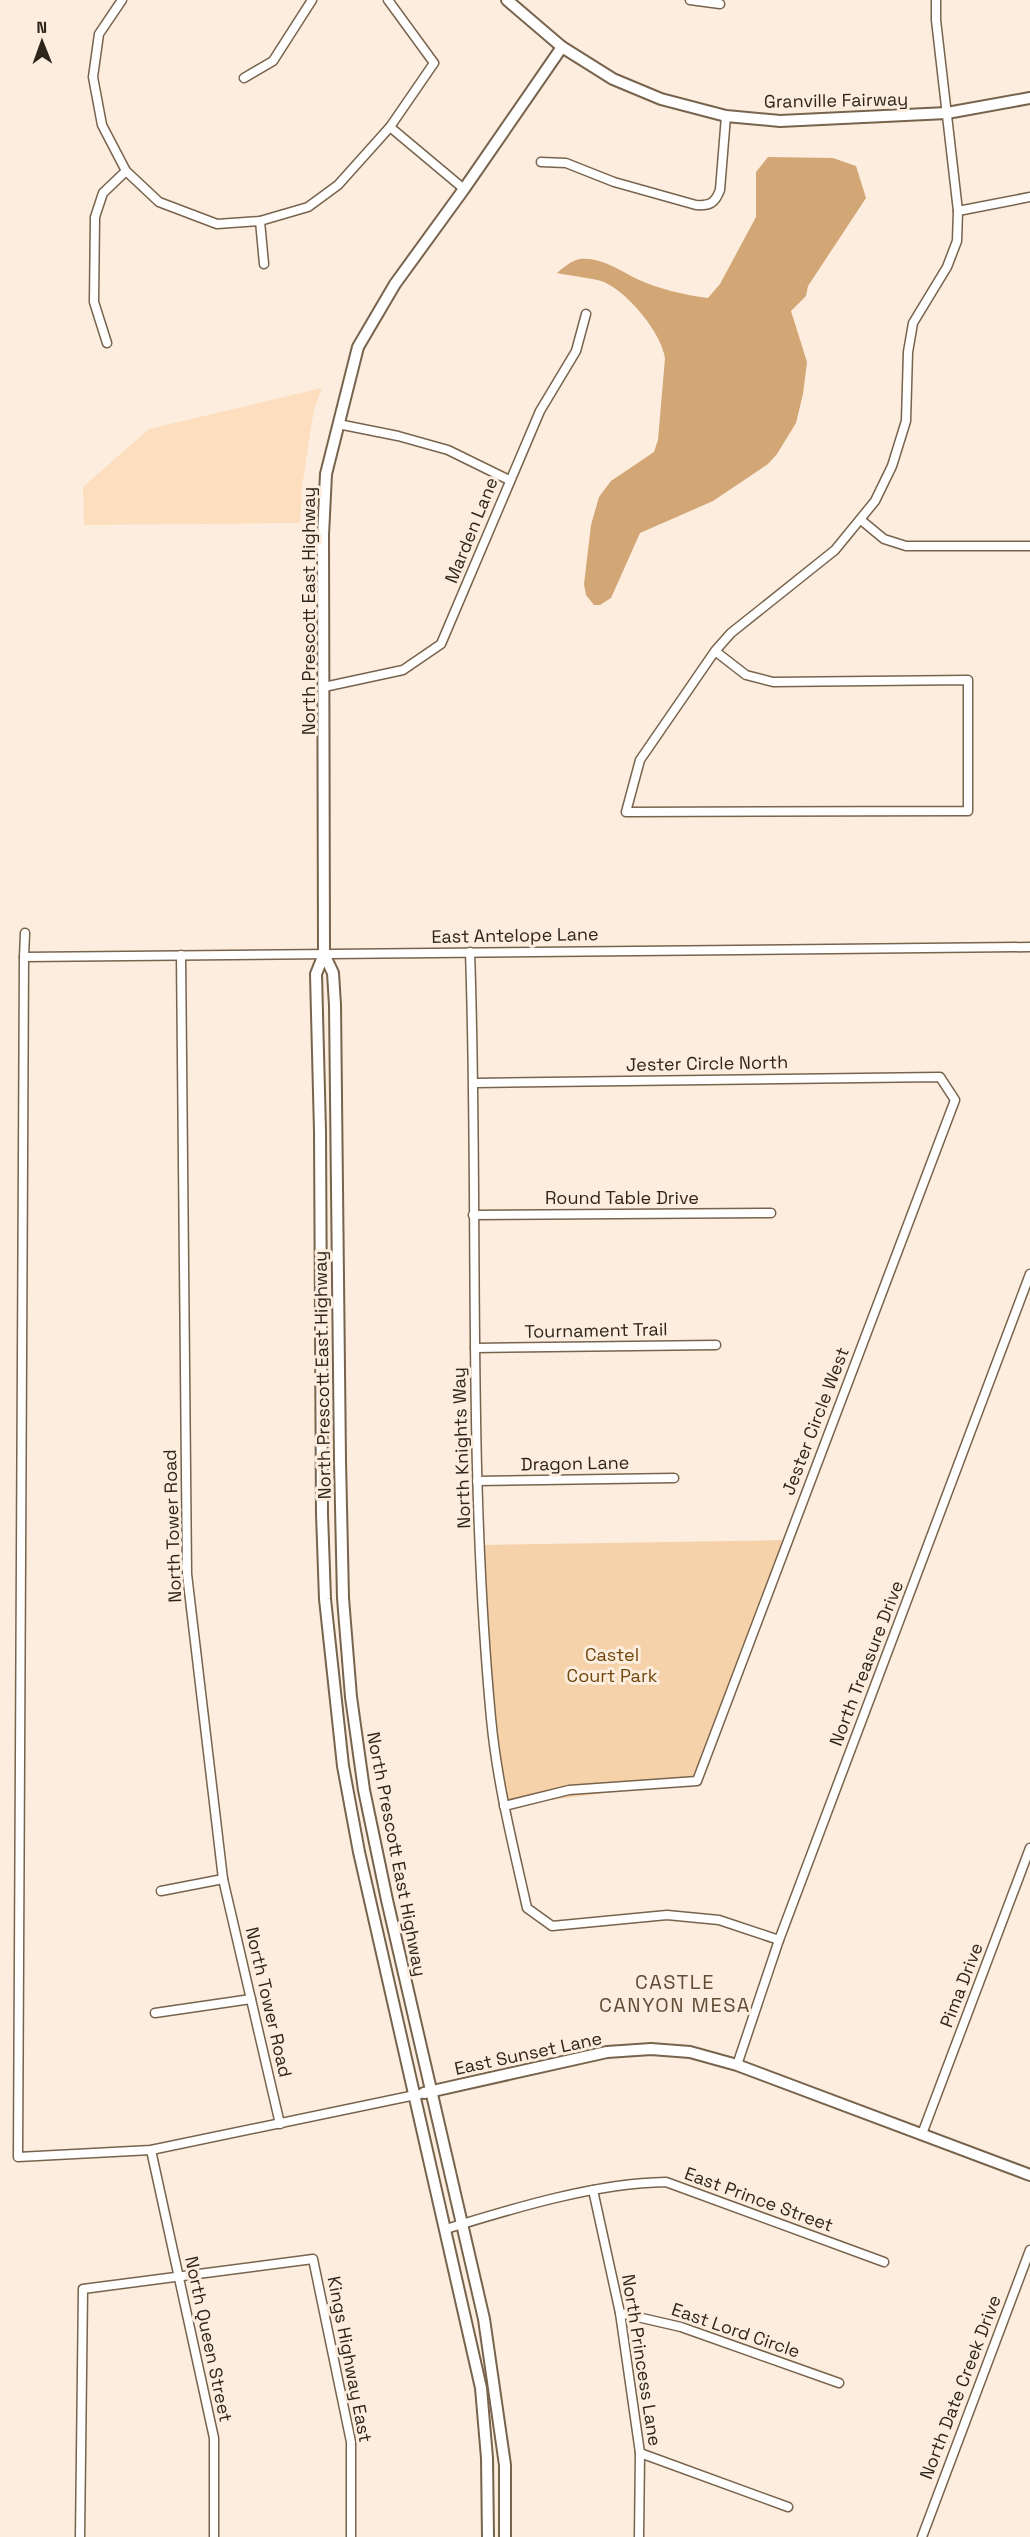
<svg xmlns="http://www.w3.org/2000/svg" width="1030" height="2537" font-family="'Space Grotesk',sans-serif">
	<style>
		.built { fill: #fddebe }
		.green { fill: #f6d2ab }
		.water { fill: #d2a675 }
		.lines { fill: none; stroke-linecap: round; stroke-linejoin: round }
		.minor-casing { stroke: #78634c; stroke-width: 11 }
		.tertiary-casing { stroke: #78634c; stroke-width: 14 }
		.minor { stroke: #fff; stroke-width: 8 }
		.tertiary { stroke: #fff; stroke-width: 10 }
		.labels { text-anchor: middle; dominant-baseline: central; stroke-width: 6; stroke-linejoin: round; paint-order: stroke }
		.street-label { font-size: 18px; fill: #2e251c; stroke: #fcedde }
		.park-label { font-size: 18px; fill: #70460a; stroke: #fcedde }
		.neighbourhood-label { font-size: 20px; letter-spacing: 1.5px; fill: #614c36; stroke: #fcedde }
	</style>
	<rect width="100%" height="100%" fill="#fcedde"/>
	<polygon class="built" points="322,388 314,409 302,486 300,523 84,525 83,487 149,429"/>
	<polygon class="green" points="787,1540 697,1781 504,1806 481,1545"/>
	<path class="water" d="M768,157L833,158L856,166L866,198L808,286L806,296L791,311L807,362L803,394L796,423L777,454L768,464L713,501L640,533L611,598L600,605H594L586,595L584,584L591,525L599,497L611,481L654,452L658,440L665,358C661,332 628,293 604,282C594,278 569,276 557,273C563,268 572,260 580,259C601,257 619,270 637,279C658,289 685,295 708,298L720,284L756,217V172Z"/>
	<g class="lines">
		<g class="minor-casing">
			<g id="minor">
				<polyline points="122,0 99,34 93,77 102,125 126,171 159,202 217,224 260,221 308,207 338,185 390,127 434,63 388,0"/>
				<polyline points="690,0 720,4"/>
				<polyline points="244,78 273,61 312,0"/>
				<polyline points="390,127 464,189"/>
				<path d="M541,162L566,163L614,182L696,205C710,206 715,203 720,190L726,116"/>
				<polyline points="958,211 1030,197"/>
				<polyline points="260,221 264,264"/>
				<polyline points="107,343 94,302 95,217 103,193 126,171"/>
				<polyline points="338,424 398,436 448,450 509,480"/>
				<polyline points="861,520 884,539 906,546 1030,546"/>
				<polyline points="715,651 746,675 773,682 968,680 968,811 626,812 640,760 715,651 731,633 835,550 875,501 892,466 906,421 908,352 913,323 947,267 957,241 958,211 936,20 936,0"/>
				<polyline points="324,687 403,670 441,644 540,411 576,351 586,314"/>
				<polyline points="25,933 24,957 1030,947"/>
				<path d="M470,952C479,1207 467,1464 491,1718C497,1783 513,1845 527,1908L552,1926L667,1915L719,1920L779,1940"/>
				<polyline points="181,955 187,1574 223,1879 280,2124"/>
				<polyline points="24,957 18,2157 151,2150 420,2094"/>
				<polyline points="475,1083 940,1077 955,1100 697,1781 569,1790 504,1806"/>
				<polyline points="473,1215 771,1213"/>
				<polyline points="475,1348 716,1345"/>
				<polyline points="477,1481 674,1478"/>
				<polyline points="161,1891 223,1879"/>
				<polyline points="155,2013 251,1999"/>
				<polyline points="737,2065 779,1940 1030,1274"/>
				<polyline points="922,2134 1030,1848"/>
				<polyline points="151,2150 214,2438 214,2537"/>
				<polyline points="593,2190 620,2313 640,2453 639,2537"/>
				<path d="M446,2229C514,2208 596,2183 666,2182L884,2262"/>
				<polyline points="620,2313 681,2327 839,2383"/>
				<polyline points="640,2453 788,2507"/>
				<polyline points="80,2537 83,2289 313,2259 351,2442 351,2537"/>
				<polyline points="922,2537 1030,2250"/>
			</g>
		</g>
		<g class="tertiary-casing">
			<g id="tertiary">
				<polyline points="507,0 562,47 613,79 661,99 726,116 780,121 947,113 1030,98"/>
				<polyline points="324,954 333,973 335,1005 340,1461 343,1598 351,1697 364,1790 387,1900 484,2319 505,2465 505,2537"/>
				<polyline points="424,2093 607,2052 651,2049 690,2052 737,2065 1030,2175"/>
				<polyline points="488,2537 487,2458 481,2388 359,1852 343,1766 325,1599 322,1514 320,1131 316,974 324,954 323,535 326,474 358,347 395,284 464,189 562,47"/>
			</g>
		</g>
		<use href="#minor" class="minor"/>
		<use href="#tertiary" class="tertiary"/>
	</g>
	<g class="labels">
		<g class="street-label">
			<text transform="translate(836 100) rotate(-1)">Granville Fairway</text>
			<text transform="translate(471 530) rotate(-68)">Marden Lane</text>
			<text transform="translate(308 611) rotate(-90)">North Prescott East Highway</text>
			<text transform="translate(515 935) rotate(-1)">East Antelope Lane</text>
			<text transform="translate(707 1063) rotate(-1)">Jester Circle North</text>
			<text x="622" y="1197">Round Table Drive</text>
			<text transform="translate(596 1330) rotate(-1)">Tournament Trail</text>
			<text transform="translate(322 1375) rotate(-91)">North Prescott East Highway</text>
			<text transform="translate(815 1421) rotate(-69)">Jester Circle West</text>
			<text transform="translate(461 1448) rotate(-92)">North Knights Way</text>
			<text transform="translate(575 1463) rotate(-1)">Dragon Lane</text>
			<text transform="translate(172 1526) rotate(-92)">North Tower Road</text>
			<text transform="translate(866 1663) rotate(-69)">North Treasure Drive</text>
			<text transform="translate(397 1854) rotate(79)">North Prescott East Highway</text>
			<text transform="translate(961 1985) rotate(-69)">Pima Drive</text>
			<text transform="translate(269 2002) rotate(77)">North Tower Road</text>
			<text transform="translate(528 2053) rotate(-12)">East Sunset Lane</text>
			<text transform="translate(759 2199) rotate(20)">East Prince Street</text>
			<text transform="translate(736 2330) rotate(19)">East Lord Circle</text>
			<text transform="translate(209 2339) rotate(78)">North Queen Street</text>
			<text transform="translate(350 2359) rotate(79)">Kings Highway East</text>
			<text transform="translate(642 2360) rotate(81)">North Princess Lane</text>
			<text transform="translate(960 2387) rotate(-69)">North Date Creek Drive</text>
		</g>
		<g class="park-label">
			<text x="612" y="1654">Castel<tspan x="612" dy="21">Court Park</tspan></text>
		</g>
		<g class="neighbourhood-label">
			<text x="675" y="1982">CASTLE<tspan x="675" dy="23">CANYON MESA</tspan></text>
		</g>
	</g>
	<g transform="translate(42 42) rotate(359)" stroke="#fcedde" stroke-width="4.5" paint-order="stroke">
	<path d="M0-4.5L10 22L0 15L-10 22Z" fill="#2e251c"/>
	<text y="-9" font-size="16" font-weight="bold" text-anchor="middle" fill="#2e251c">N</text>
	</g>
</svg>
